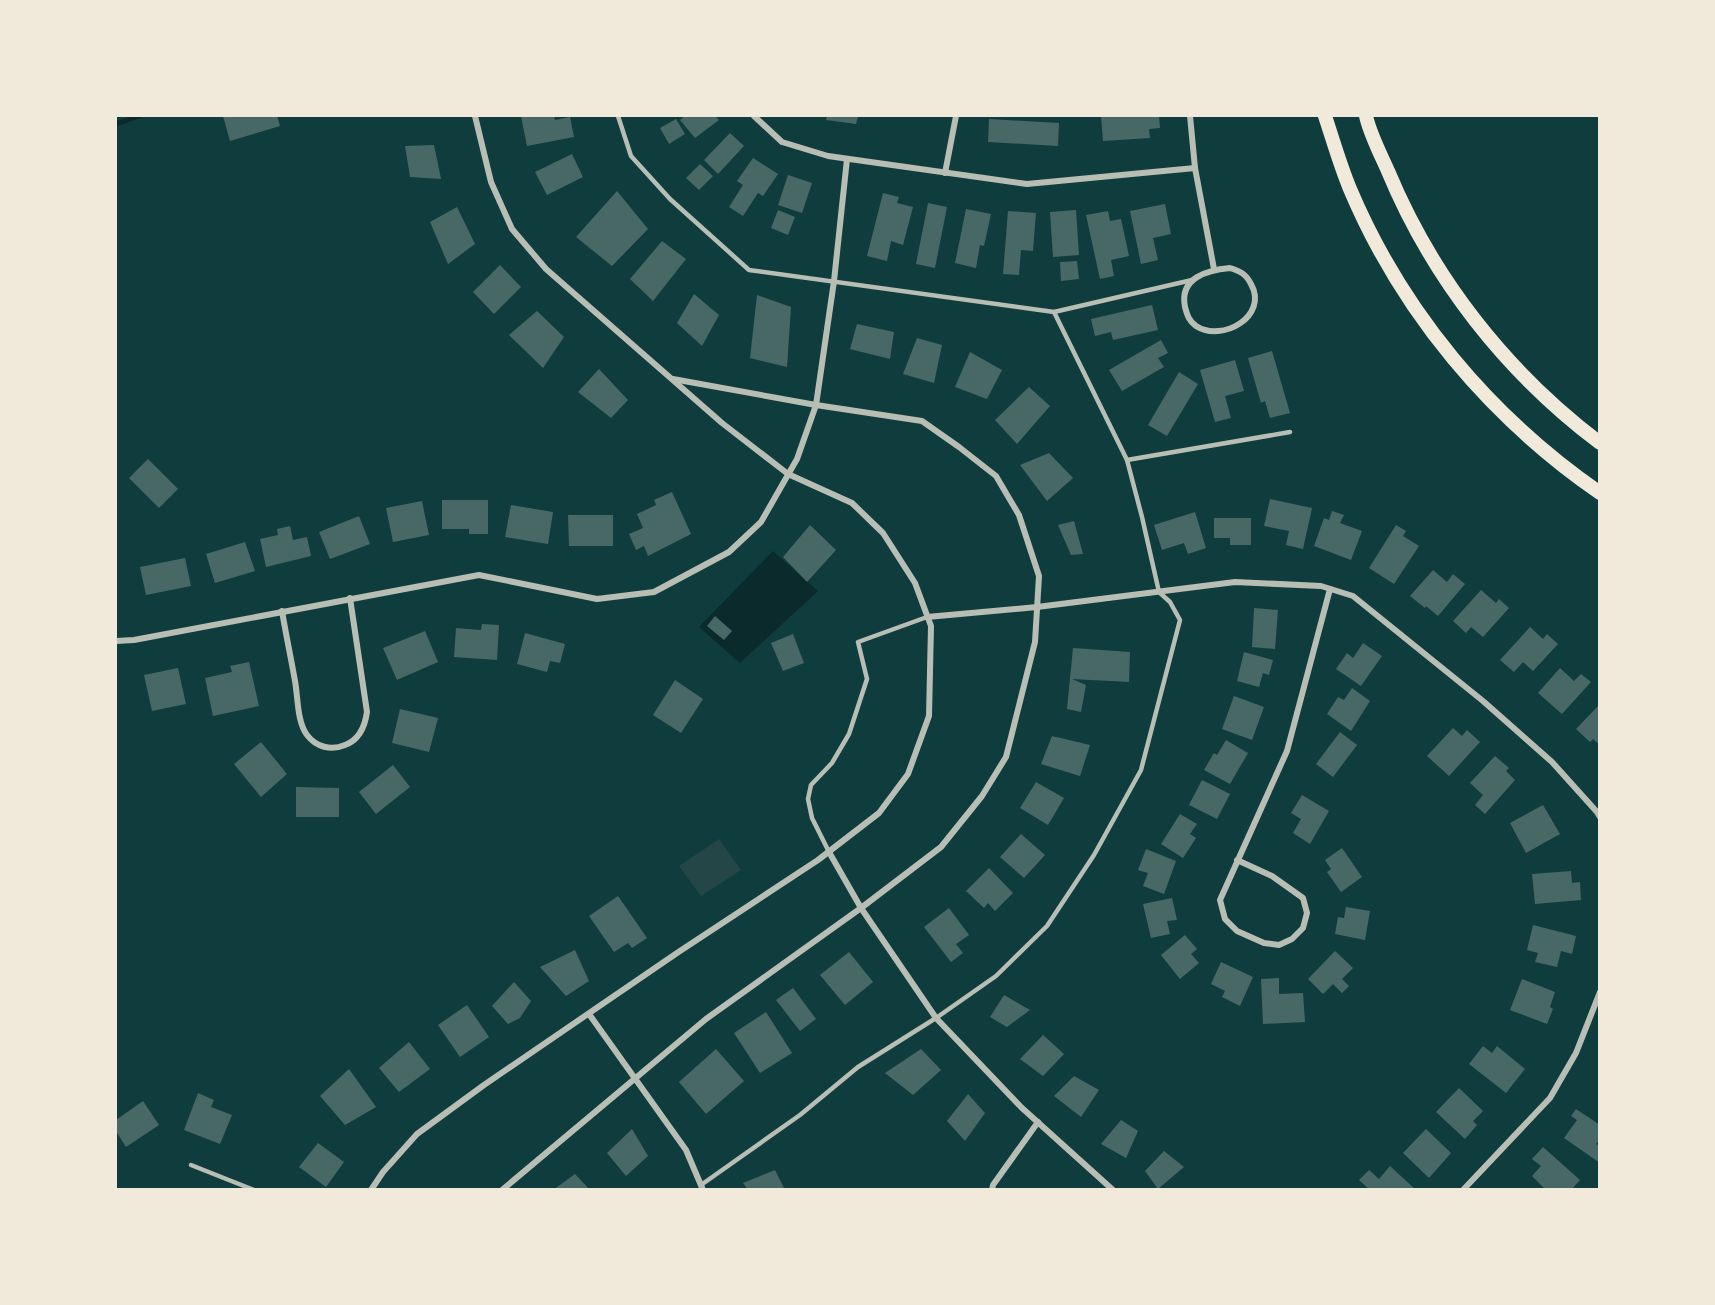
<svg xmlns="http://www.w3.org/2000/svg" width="1715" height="1305" font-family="Mulish,sans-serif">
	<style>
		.green { fill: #244646 }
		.water { fill: #0a2a2b }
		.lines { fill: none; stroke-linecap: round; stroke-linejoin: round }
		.stream { stroke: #0a2a2b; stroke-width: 5 }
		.building { fill: #486865 }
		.service { stroke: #b8beb3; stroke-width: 4.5 }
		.minor { stroke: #b8beb3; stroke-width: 6 }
		.primary { stroke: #f1e9da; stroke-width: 14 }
	</style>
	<rect width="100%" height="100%" fill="#0f3d3e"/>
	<polygon class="green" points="719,839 741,870 701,896 679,866"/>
	<polygon class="water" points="773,551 818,591 740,663 699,627"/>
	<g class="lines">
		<polyline class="stream" points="116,124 139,116"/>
	</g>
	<g class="building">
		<polygon points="223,116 277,116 280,126 230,141"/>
		<polygon points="521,116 554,116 555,120 570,117 574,137 527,146"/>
		<polygon points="685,116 715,116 719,120 695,138 680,120"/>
		<polygon points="827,116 858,116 856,124 826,120"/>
		<polygon points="1101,116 1159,116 1160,128 1149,129 1150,138 1103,141"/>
		<polygon points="676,119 685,134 669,144 660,128"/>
		<polygon points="989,119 1059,123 1058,146 988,142"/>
		<polygon points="730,133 744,146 718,174 704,160"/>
		<polygon points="434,145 441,179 410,177 405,146"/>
		<polygon points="572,154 583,177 547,195 535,172"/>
		<polygon points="753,158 778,174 763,196 758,193 743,216 729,207 743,185 737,181"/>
		<polygon points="700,164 713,176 699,190 686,178"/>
		<polygon points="788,175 812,183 802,213 778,205"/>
		<polygon points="617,191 648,229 612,266 576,237"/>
		<polygon points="883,193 899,197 897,203 913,207 903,245 891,241 887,261 867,256"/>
		<polygon points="928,203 947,207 935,268 916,264"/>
		<polygon points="1165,204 1171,234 1153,238 1158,260 1141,264 1130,211"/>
		<polygon points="457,207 475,244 448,264 430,222"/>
		<polygon points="966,209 991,214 984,246 980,245 976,268 955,263"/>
		<polygon points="778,210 795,217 788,235 771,228"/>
		<polygon points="1076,210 1079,255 1053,257 1050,212"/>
		<polygon points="1008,211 1036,213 1033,251 1021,250 1019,275 1003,274"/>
		<polygon points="1108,211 1110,221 1121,219 1129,256 1111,260 1114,276 1100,279 1086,215"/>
		<polygon points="662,241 686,259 653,301 630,279"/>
		<polygon points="1077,261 1079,279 1061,281 1060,262"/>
		<polygon points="500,265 521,287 494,314 473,292"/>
		<polygon points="694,294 719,315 702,346 677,323"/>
		<polygon points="757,295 791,307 787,367 750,358"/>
		<polygon points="1152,305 1158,330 1113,340 1111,332 1095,336 1091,319"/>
		<polygon points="537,311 564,337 543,368 509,335"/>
		<polygon points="857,324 894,332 890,359 850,349"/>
		<polygon points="917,338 942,345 934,383 903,374"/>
		<polygon points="1161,340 1168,353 1158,358 1164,367 1122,391 1109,370"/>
		<polygon points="1272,351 1290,413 1270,418 1265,401 1261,403 1248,358"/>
		<polygon points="970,352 1002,370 987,399 955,387"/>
		<polygon points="1235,360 1244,391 1225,396 1231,418 1215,422 1200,370"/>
		<polygon points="599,369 628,400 611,418 578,392"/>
		<polygon points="1179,372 1198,384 1167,436 1148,425"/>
		<polygon points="1029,387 1050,406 1017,444 995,420"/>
		<polygon points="1049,453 1073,478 1047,501 1020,465"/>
		<polygon points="148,459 178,489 159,508 129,478"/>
		<polygon points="672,492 691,534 648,556 644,546 636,550 629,534 643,528 637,514 656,505 654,500"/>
		<polygon points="1270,499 1312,508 1303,549 1286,545 1289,531 1264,526"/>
		<polygon points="442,500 488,500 488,534 469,534 469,529 442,529"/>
		<polygon points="422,501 429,535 393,542 386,508"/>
		<polygon points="511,505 553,512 548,544 505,537"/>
		<polygon points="1332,511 1344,515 1340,523 1362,531 1351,560 1314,546 1324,518 1329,520"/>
		<polygon points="1195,512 1206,548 1188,554 1184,543 1162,550 1154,525"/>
		<polygon points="568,515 613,515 613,546 569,546"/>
		<polygon points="359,516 370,544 330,559 319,532"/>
		<polygon points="1214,518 1251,518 1251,545 1230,545 1230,538 1214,538"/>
		<polygon points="1074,521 1083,554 1071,555 1058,525"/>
		<polygon points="810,525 836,550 807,582 783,557"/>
		<polygon points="1396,525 1406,531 1403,536 1419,546 1394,584 1369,568"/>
		<polygon points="290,526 293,540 307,537 311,556 266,567 260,539 278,535 277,529"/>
		<polygon points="245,542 255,571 215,583 206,554"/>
		<polygon points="185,558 191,586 146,595 140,567"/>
		<polygon points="1433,570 1447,582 1453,574 1465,584 1438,616 1426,606 1425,608 1410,596"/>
		<polygon points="1481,590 1496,603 1499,599 1509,608 1483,637 1471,627 1466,633 1453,621"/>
		<polygon points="1254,608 1278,610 1275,649 1252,647"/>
		<polygon points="715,616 732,631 724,640 707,626"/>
		<polygon points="482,624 499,625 497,660 454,657 456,628 481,630"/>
		<polygon points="1530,627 1543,639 1547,634 1558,644 1533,671 1523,662 1514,672 1500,660"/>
		<polygon points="425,631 438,662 397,680 383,648"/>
		<polygon points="525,633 565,644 560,663 550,661 547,672 517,664"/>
		<polygon points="793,634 804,663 783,671 771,643"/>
		<polygon points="1363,643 1382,656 1361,686 1336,669 1347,653 1353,658"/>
		<polygon points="1073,648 1130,652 1129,682 1072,679 1086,685 1081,712 1067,709"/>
		<polygon points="1244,652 1273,660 1269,675 1263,673 1259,687 1237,681"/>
		<polygon points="249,662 259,706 213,716 205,678 232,672 230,666"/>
		<polygon points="178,668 186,704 152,711 144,675"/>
		<polygon points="1560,668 1574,681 1581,674 1591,682 1562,714 1538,693"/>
		<polygon points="675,680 703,699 681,733 653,715"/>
		<polygon points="1352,688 1370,701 1351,731 1327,714 1338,697 1344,700"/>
		<polygon points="1234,696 1264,707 1252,740 1222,729"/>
		<polygon points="1600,704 1600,745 1593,739 1590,742 1576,729"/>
		<polygon points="400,709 438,718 429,752 392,743"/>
		<polygon points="1453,728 1462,736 1467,730 1480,742 1449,776 1427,756"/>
		<polygon points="1340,732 1357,745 1333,777 1316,764"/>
		<polygon points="1052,736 1090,745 1080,776 1041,764"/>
		<polygon points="1226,740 1248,753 1230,784 1204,770 1214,753 1217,755"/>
		<polygon points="261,742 287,774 261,797 234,764"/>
		<polygon points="1495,756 1509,768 1506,771 1515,780 1485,814 1475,805 1483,795 1470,783"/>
		<polygon points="393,765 410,787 376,814 359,792"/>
		<polygon points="1202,780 1230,794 1217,819 1189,805"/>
		<polygon points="1036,782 1064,798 1048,825 1020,808"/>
		<polygon points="296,787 339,788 339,817 296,817"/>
		<polygon points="1302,795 1329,811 1310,844 1293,833 1301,819 1291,813"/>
		<polygon points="1543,805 1560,834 1526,853 1510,823"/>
		<polygon points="1180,814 1197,824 1190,834 1196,838 1183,858 1161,844"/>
		<polygon points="1021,834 1045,855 1024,878 1000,857"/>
		<polygon points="1342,848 1362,877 1341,892 1327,872 1331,869 1325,860"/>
		<polygon points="1146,849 1176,861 1164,894 1143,886 1148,873 1138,870"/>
		<polygon points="989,868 1013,893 995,911 988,903 984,908 966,891"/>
		<polygon points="1571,871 1572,883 1580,882 1581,900 1535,904 1532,874"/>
		<polygon points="618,896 647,938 632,948 628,943 614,952 589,916"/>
		<polygon points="1172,898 1177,920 1167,921 1170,934 1151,938 1143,904"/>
		<polygon points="1346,907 1370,911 1365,940 1335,934 1338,917 1344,918"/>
		<polygon points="949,908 969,935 956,944 963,953 951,962 924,927"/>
		<polygon points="1533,925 1576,936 1572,954 1561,951 1557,967 1535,962 1538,953 1527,950"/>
		<polygon points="1185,935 1197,949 1191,954 1199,963 1180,979 1161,955"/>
		<polygon points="575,950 589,981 566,996 540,967"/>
		<polygon points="1335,951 1353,968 1342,979 1349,986 1342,993 1333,984 1323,994 1308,979"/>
		<polygon points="849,952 873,982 845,1005 820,975"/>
		<polygon points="1221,962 1253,977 1240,1006 1222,997 1225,991 1211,984"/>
		<polygon points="1279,978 1279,994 1303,993 1305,1022 1263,1024 1261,979"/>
		<polygon points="1522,979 1555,992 1550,1007 1553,1009 1547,1024 1510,1010"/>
		<polygon points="514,982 531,1001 520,1018 508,1024 492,1006"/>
		<polygon points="793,988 816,1019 800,1031 776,1000"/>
		<polygon points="1004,995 1030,1010 1007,1027 990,1017"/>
		<polygon points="467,1005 489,1037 460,1057 438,1025"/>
		<polygon points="766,1012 792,1053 760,1073 734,1033"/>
		<polygon points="1043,1035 1064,1054 1043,1076 1020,1059"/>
		<polygon points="409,1042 430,1069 399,1092 379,1068"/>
		<polygon points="1483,1046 1492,1053 1497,1046 1525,1069 1506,1093 1469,1064"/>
		<polygon points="716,1049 744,1081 706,1114 679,1082"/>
		<polygon points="921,1049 941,1070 913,1095 885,1073"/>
		<polygon points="349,1069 376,1107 345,1125 320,1096"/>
		<polygon points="1074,1076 1099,1090 1081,1117 1054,1096"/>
		<polygon points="1459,1088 1483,1111 1473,1121 1477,1125 1465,1139 1436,1112"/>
		<polygon points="198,1093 214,1100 211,1107 232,1115 220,1144 184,1130"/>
		<polygon points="968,1094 985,1113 965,1141 947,1121"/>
		<polygon points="143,1101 159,1125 126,1147 116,1131 116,1120"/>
		<polygon points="1576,1109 1600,1125 1600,1139 1596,1144 1600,1146 1600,1163 1564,1138 1577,1120 1571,1116"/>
		<polygon points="1121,1120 1138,1131 1126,1158 1101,1144"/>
		<polygon points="632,1129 648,1156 626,1176 607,1153"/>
		<polygon points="1426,1129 1451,1153 1429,1178 1403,1153"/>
		<polygon points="318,1143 344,1162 326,1187 299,1167"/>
		<polygon points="1543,1147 1580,1180 1571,1190 1546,1190 1532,1176 1541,1166 1532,1159"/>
		<polygon points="1164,1151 1184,1167 1158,1189 1145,1171"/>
		<polygon points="1390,1166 1416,1190 1370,1190 1359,1180 1369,1170 1379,1179"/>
		<polygon points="775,1170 785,1190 748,1190 743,1183"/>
		<polygon points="575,1174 590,1190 553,1190"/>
	</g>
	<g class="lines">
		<g class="service">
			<polyline points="618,116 631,156 670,199 749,270 1054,312 1192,280"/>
			<polyline points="1127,460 1290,432"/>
			<polyline points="829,852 812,818 808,799 811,785 832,763 849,734 867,679 858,642 927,617"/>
			<polyline points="191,1165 254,1190"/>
			<polyline points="701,1185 800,1115 858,1067 936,1018 996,976 1047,926 1094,855 1141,770 1180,620 1170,602 1159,592 1142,517 1127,460 1054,312"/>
		</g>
		<g class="minor">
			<polyline points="754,116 782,142 828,156 1027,184 1195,168"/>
			<polyline points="1190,116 1195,168 1214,269"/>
			<polyline points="945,173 956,116"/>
			<path d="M1230,268C1240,271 1246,274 1251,284C1269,316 1222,343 1196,326C1189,321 1187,315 1185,307C1179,278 1207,270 1230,268Z"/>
			<path d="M282,611C286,635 291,658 295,681C298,697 297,722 307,735C316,747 331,751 345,745C359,740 365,726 367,712L350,598"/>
			<polyline points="927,617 1037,607 1235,582 1321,586 1353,596 1483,701 1552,762 1597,812 1600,817"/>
			<polyline points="116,641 134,640 479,575 597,599 654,592 729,552 761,522 797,459 816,405 834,281 847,159"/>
			<polyline points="829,852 861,908 936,1018 1022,1108 1113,1190"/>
			<polyline points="1237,860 1272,876 1303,898 1307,913 1303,928 1292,939 1279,945 1264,943 1237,931 1225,919 1220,900 1287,751 1330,589"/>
			<polyline points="589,1014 686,1150 703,1190"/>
			<polyline points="371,1190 383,1172 417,1134 484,1085 677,953 818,860 879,813 908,774 929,716 931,626 915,583 883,533 852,503 788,474 722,423 546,269 512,229 491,182 475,116"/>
			<polyline points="502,1190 706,1019 861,908 941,847 982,796 1006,757 1035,642 1039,576 1019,515 996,476 959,447 922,421 816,405 673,379"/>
			<polyline points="992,1190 993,1185 1038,1122"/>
			<polyline points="1463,1190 1550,1098 1576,1053 1600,992"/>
		</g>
		<g class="primary">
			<path d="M1325,116C1333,140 1340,165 1350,189C1402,312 1490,417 1600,493"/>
			<path d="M1366,116C1370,134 1380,153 1388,171C1433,279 1506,372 1600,443"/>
		</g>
	</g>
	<rect width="1715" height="1305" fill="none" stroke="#f1e9da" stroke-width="234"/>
</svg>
